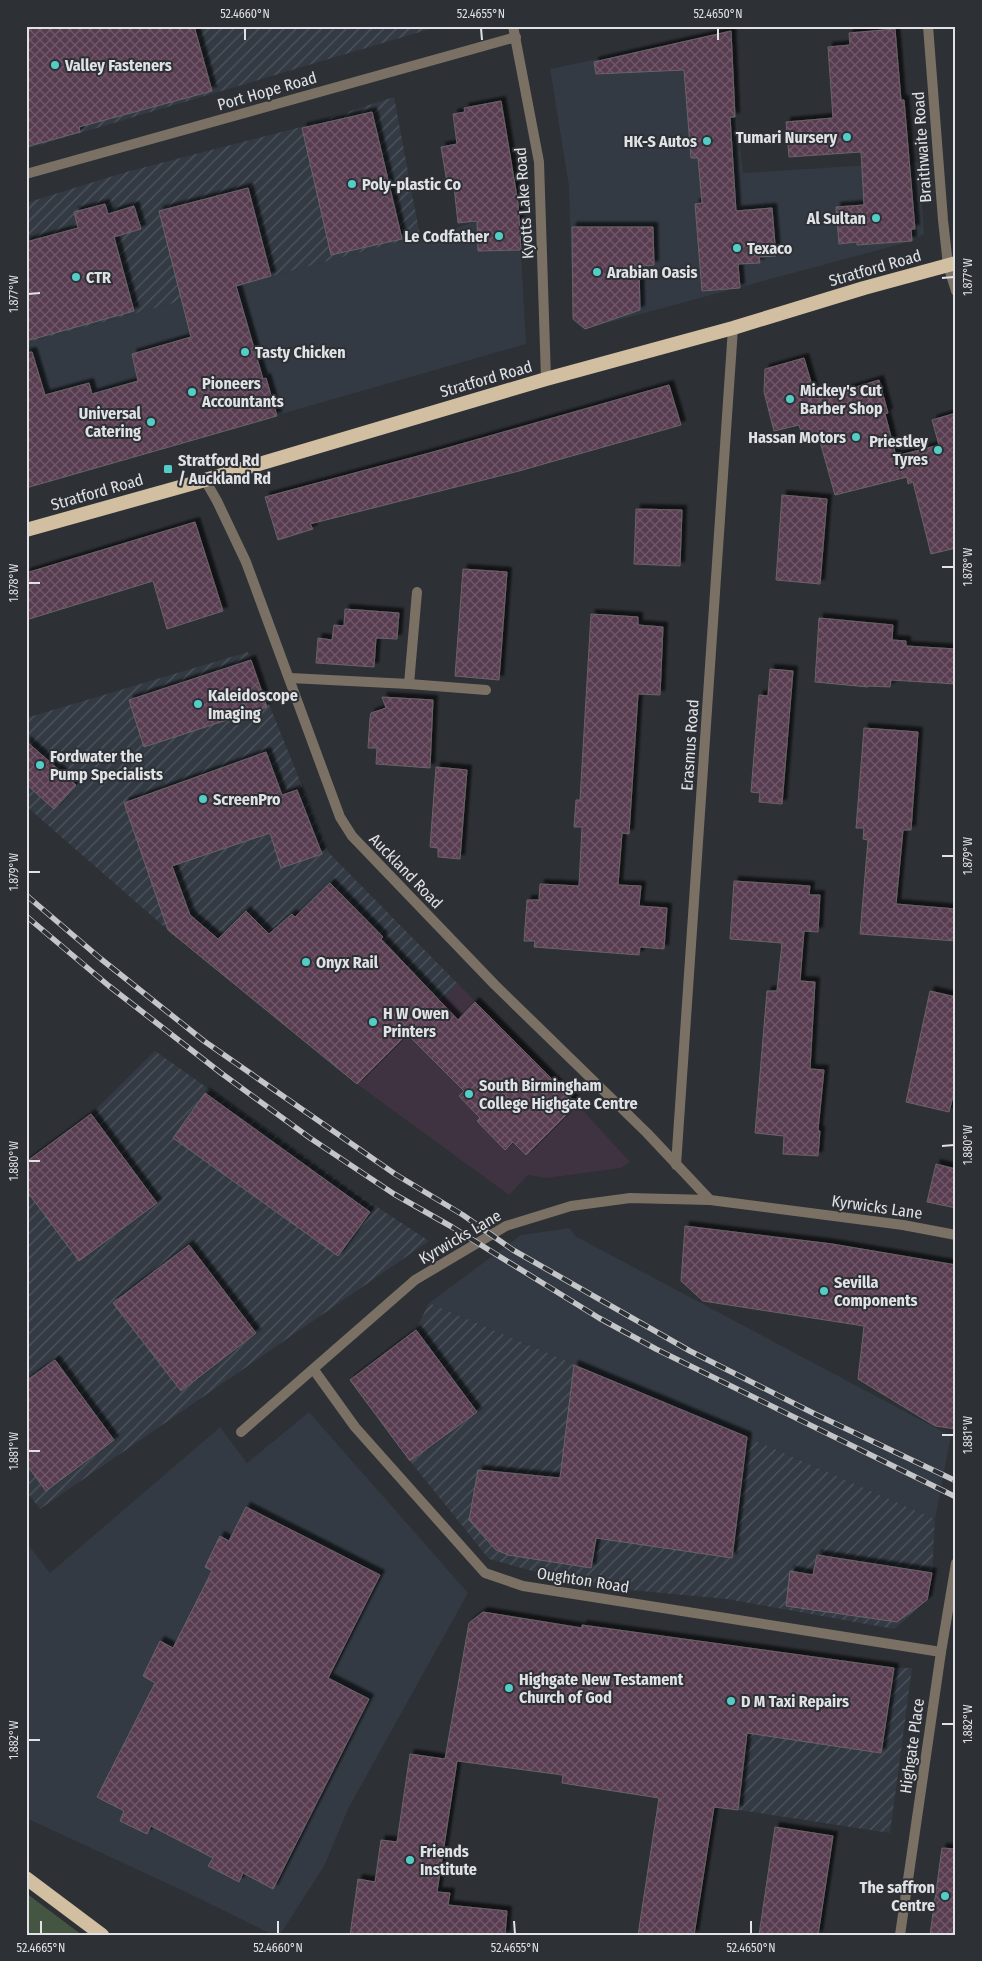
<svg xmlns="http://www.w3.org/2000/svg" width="982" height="1961" font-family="'Fira Sans Condensed',sans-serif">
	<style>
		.built { fill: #333a43 }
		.industrial { fill: url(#industrial-furrows) }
		.education { fill: #3f3342 }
		.grass { fill: #445541 }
		.building { fill: url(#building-cross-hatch); stroke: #696367; filter: url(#shadow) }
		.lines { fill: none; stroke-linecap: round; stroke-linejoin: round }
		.minor { stroke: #7a7164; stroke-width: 10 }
		.trunk { stroke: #d2bea0; stroke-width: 14 }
		.rail-casing { stroke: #c3c5c8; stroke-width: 5.5 }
		.rail { stroke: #2d3035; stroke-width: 4; stroke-dasharray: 11; stroke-linecap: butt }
		.ticks { fill: none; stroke: #e0e2e5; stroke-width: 2 }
		.poi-dot { fill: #54cdc6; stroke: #2d3035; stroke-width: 2 }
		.labels { text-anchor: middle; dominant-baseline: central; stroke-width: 4; stroke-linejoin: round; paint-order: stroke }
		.poi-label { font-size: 16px; font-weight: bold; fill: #e0e2e5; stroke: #2d3035; text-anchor: start }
		.street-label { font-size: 16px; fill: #e0e2e5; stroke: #2d3035 }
		.neatline { fill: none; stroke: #e0e2e5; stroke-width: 2 }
		.ticks-label { font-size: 12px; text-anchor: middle; fill: #e0e2e5 }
	</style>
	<defs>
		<pattern id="industrial-furrows" width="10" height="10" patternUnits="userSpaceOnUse" patternTransform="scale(1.25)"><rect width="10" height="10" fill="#333a43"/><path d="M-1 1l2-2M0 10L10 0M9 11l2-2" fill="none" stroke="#50565e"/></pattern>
		<pattern id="building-cross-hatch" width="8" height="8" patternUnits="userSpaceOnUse" patternTransform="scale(1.25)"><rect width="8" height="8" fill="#593d51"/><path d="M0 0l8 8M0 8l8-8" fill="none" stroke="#71596a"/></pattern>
		<filter id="shadow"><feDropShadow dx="4.5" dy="-4.5" stdDeviation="1" flood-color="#0009"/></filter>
	</defs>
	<rect width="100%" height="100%" fill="#2d3035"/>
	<g class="built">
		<polygon points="732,31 737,118 743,173 919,162 924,234 912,241 585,329 573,319 569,186 550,69"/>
		<polygon points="519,219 526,344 26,487 26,343 420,236 450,230 477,221"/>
		<polygon points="570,1228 575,1236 951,1436 935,1519 747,1437 429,1303 521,1235"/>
		<polygon points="309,1412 468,1593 349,1807 324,1866 280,1935 273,1935 190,1894 26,1818 26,1542 50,1573 220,1427 247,1463"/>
	</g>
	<g class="industrial">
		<polygon points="26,26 440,26 26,149"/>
		<polygon points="394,97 420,236 26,343 26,203 126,172 301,127"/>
		<polygon points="248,652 329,853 458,984 357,1084 168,930 26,806 26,718"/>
		<polygon points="155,1051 374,1205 429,1241 40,1509 26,1491 26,1162 91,1114"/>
		<polygon points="429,1303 747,1437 935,1519 932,1573 927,1600 894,1629 727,1599 587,1586 489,1559 410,1461 350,1380 416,1330"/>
		<polygon points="582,1625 894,1668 912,1668 890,1833 562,1783"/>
	</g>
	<polygon class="education" points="458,984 577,1104 630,1162 621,1168 547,1178 528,1175 509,1195 357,1084"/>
	<polygon class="grass" points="26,1893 82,1935 26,1935"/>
	<g class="building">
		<polygon points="26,26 194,26 212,91 79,127 80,132 26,147"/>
		<polygon points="895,29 901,100 904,100 915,229 911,229 912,241 857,245 857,242 839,244 836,207 864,205 861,152 789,157 786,122 833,118 828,47 850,45 849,33"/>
		<polygon points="731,31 735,117 730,117 736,211 772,208 776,256 759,257 760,263 738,264 740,288 702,291 695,204 702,203 698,158 691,158 684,70 596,74 594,62"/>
		<polygon points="501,101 518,203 521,250 478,251 477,221 458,223 454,187 448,188 441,147 457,144 453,114 465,112 464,108"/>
		<polygon points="372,112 402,239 331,255 302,128"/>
		<polygon points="248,188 271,276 236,286 263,379 266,378 277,416 26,488 26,353 32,352 45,395 89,383 92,394 138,381 132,354 191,337 159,211"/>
		<polygon points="105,204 108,214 134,206 141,229 114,237 134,311 26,341 26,242 78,228 74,212"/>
		<polygon points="572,227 653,227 654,265 639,266 640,310 585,329 573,319"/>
		<polygon points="804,358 816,399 879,380 888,413 885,414 896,456 939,445 932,420 956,413 956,548 931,554 913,482 908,484 907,477 835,495 819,438 804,442 799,425 774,431 764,392 765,369"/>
		<polygon points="669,385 681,425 519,471 310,524 313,529 278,540 265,497 433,452"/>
		<polygon points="782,495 827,499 820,584 776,580"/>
		<polygon points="636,509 682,510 680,566 634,564"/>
		<polygon points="195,522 223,611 167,629 153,581 26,620 26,573"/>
		<polygon points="463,569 507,572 499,680 455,676"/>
		<polygon points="345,609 399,613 397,639 376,638 374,667 316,663 318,638 332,640 334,625 344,626"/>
		<polygon points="591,614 638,617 638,625 663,627 660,695 638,694 629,834 622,833 618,885 641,886 639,906 667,908 664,949 640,947 639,955 534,947 535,941 524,941 527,900 539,900 540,884 579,886 582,827 574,827 576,800 580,800"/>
		<polygon points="819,618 893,625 892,640 906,641 906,646 956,649 956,684 891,680 890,687 868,686 868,687 815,682"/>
		<polygon points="251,660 267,707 144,747 129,700"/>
		<polygon points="770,669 793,671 782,804 759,802 760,793 751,792 759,695 768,696"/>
		<polygon points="382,697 433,700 430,768 376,764 377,748 368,748 370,718 371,713 386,708"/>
		<polygon points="864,728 918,732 911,830 903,830 896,904 956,909 956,941 860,934 868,840 863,839 864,828 856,828"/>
		<polygon points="26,741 76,785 54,809 26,784"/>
		<polygon points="266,752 282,795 297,790 322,854 281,868 270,833 172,866 190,915 218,939 246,911 269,934 292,914 295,917 330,883 383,937 381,939 458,1020 475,1002 577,1104 526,1155 513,1142 505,1150 477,1121 480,1118 459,1096 464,1091 407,1034 357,1084 168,930 124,803"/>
		<polygon points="436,767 467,770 460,859 438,857 438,848 430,847"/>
		<polygon points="734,881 810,886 809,895 820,895 818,932 804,931 800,981 815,982 810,1069 824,1070 818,1130 820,1131 818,1156 783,1154 784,1136 755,1133 767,991 777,991 782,943 730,939"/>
		<polygon points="930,991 956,997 956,1084 949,1112 906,1102"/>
		<polygon points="205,1093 370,1212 338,1256 173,1138"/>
		<polygon points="91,1114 157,1203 79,1261 26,1190 26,1162"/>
		<polygon points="936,1164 956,1169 956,1208 927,1202"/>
		<polygon points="685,1226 832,1244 956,1265 956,1429 935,1426 858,1379 864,1326 703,1301 681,1281"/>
		<polygon points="189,1245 256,1333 181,1391 113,1303"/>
		<polygon points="416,1330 477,1412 410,1461 350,1380"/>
		<polygon points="55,1360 114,1440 46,1491 26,1464 26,1381"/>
		<polygon points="574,1365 747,1437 732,1558 596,1538 591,1568 508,1555 496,1550 469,1520 478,1470 560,1478"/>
		<polygon points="246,1507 380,1575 328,1678 369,1699 273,1889 243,1873 239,1882 208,1866 213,1858 151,1826 147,1834 120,1821 124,1811 97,1797 155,1683 143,1676 160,1641 173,1648 212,1571 205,1567 220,1536 229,1541"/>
		<polygon points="817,1555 932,1573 927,1600 897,1622 786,1606 790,1571 813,1575"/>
		<polygon points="483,1612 582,1628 582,1625 894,1668 881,1753 747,1733 738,1810 714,1807 694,1935 638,1935 659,1798 562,1783 563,1775 457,1761 437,1892 450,1893 448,1905 507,1911 505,1935 350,1935 358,1879 375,1882 381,1840 397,1842 410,1754 445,1759 469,1623"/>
		<polygon points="775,1827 833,1836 818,1935 759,1935"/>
		<polygon points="942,1848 956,1849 956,1935 930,1935"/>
	</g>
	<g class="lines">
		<g class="minor">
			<polyline points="513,26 539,162 546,379"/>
			<polyline points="928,26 943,220 948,265 956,291"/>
			<polyline points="26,174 516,37"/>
			<polyline points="205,480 217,501 246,562 340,817 352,836 495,985 647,1133 710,1200"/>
			<polyline points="290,678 409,684 486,690"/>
			<polyline points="409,684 417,592"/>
			<polyline points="676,1165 733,328"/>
			<polyline points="314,1370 355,1427 485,1573 523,1586 941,1652"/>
			<polyline points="241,1432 415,1280 506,1226 571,1206 630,1198 710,1200 903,1225 956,1235"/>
			<polyline points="900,1935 941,1652 956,1563"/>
		</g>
		<g class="trunk">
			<polyline points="26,530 205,480 546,379 733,328 864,288 956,263"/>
			<polyline points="26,1878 102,1935"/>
		</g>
		<g class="rail-casing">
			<g id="rail">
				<polyline points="26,895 101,959 204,1041 395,1174 463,1215 513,1250 690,1351 815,1414 956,1481"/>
				<polyline points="26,916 109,986 221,1073 310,1138 394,1194 452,1227 599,1318 656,1349 956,1497"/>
			</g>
		</g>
		<use href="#rail" class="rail"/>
	</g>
	<path class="ticks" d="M245,28V40M481,28L482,40M718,28V40M942,278L954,277M28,294L40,293M942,567H954M28,583H40M942,856H954M28,872H40M942,1146L954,1145M28,1161H40M942,1435H954M28,1451H40M942,1724H954M28,1740H40M41,1921V1934M278,1921V1934M514,1921L515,1934M751,1921V1934"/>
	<g class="poi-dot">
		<circle cx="55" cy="65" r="5"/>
		<circle cx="847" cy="137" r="5"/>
		<circle cx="707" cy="141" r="5"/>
		<circle cx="352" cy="184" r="5"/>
		<circle cx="876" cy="218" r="5"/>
		<circle cx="499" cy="236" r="5"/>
		<circle cx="737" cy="248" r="5"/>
		<circle cx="597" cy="272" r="5"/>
		<circle cx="76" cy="277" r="5"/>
		<circle cx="245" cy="352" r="5"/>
		<circle cx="192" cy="392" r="5"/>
		<circle cx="790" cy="399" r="5"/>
		<circle cx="151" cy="422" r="5"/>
		<circle cx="856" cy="437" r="5"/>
		<circle cx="938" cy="450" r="5"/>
		<rect x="163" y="464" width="10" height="10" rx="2.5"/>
		<circle cx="198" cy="704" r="5"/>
		<circle cx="40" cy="765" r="5"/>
		<circle cx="203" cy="799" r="5"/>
		<circle cx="306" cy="962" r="5"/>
		<circle cx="373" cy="1022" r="5"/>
		<circle cx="469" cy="1094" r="5"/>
		<circle cx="824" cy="1291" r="5"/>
		<circle cx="509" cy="1688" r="5"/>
		<circle cx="731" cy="1701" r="5"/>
		<circle cx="410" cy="1860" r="5"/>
		<circle cx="945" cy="1896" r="5"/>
	</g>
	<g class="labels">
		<g class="poi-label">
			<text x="65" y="65">Valley Fasteners</text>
			<text x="837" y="137" text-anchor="end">Tumari Nursery</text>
			<text x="697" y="141" text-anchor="end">HK-S Autos</text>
			<text x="362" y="184">Poly-plastic Co</text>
			<text x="866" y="218" text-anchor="end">Al Sultan</text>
			<text x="489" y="236" text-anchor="end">Le Codfather</text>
			<text x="747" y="248">Texaco</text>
			<text x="607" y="272">Arabian Oasis</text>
			<text x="86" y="277">CTR</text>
			<text x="255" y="352">Tasty Chicken</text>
			<text x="202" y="383">Pioneers<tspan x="202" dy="18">Accountants</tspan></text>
			<text x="800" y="390">Mickey's Cut<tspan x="800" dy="18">Barber Shop</tspan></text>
			<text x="141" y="413" text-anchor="end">Universal<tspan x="141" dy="18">Catering</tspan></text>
			<text x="846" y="437" text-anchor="end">Hassan Motors</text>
			<text x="928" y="441" text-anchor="end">Priestley<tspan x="928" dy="18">Tyres</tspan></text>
			<text x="178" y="460">Stratford Rd<tspan x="178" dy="18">/ Auckland Rd</tspan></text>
			<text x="208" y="695">Kaleidoscope<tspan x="208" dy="18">Imaging</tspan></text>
			<text x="50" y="756">Fordwater the<tspan x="50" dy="18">Pump Specialists</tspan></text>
			<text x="213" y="799">ScreenPro</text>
			<text x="316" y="962">Onyx Rail</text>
			<text x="383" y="1013">H W Owen<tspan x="383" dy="18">Printers</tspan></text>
			<text x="479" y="1085">South Birmingham<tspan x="479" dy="18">College Highgate Centre</tspan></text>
			<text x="834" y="1282">Sevilla<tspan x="834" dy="18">Components</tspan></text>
			<text x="519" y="1679">Highgate New Testament<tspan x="519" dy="18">Church of God</tspan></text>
			<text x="741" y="1701">D M Taxi Repairs</text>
			<text x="420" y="1851">Friends<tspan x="420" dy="18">Institute</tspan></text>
			<text x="935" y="1887" text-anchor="end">The saffron<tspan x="935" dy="18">Centre</tspan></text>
		</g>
		<g class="street-label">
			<text transform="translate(267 91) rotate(-16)">Port Hope Road</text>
			<text transform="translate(922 147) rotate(-94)">Braithwaite Road</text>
			<text transform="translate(524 203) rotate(-94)">Kyotts Lake Road</text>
			<text transform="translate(875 268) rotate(-16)">Stratford Road</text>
			<text transform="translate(486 379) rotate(-16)">Stratford Road</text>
			<text transform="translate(97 492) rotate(-16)">Stratford Road</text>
			<text transform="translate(690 745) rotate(-86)">Erasmus Road</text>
			<text transform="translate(406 871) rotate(46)">Auckland Road</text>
			<text transform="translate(877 1207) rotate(8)">Kyrwicks Lane</text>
			<text transform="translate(460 1237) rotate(-30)">Kyrwicks Lane</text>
			<text transform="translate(583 1580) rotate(9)">Oughton Road</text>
			<text transform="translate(912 1746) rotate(-82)">Highgate Place</text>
		</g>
	</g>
	<rect width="982" height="1961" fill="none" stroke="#2d3035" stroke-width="55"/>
	<rect x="28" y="28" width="926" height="1906" class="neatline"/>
	<g class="ticks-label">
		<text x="245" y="18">52.4660°N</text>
		<text x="481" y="18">52.4655°N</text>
		<text x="718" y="18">52.4650°N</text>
		<text transform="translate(968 277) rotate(-90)" y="4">1.877°W</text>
		<text transform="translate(14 294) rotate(-90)" y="4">1.877°W</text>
		<text transform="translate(968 567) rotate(-90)" y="4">1.878°W</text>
		<text transform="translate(14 583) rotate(-90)" y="4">1.878°W</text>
		<text transform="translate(968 856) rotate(-90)" y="4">1.879°W</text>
		<text transform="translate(14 872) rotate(-90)" y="4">1.879°W</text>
		<text transform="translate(968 1145) rotate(-90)" y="4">1.880°W</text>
		<text transform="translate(14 1161) rotate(-90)" y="4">1.880°W</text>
		<text transform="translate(968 1435) rotate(-90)" y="4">1.881°W</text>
		<text transform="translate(14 1451) rotate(-90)" y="4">1.881°W</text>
		<text transform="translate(968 1724) rotate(-90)" y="4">1.882°W</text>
		<text transform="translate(14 1740) rotate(-90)" y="4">1.882°W</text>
		<text x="41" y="1952">52.4665°N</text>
		<text x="278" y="1952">52.4660°N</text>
		<text x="515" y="1952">52.4655°N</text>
		<text x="751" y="1952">52.4650°N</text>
	</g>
</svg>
